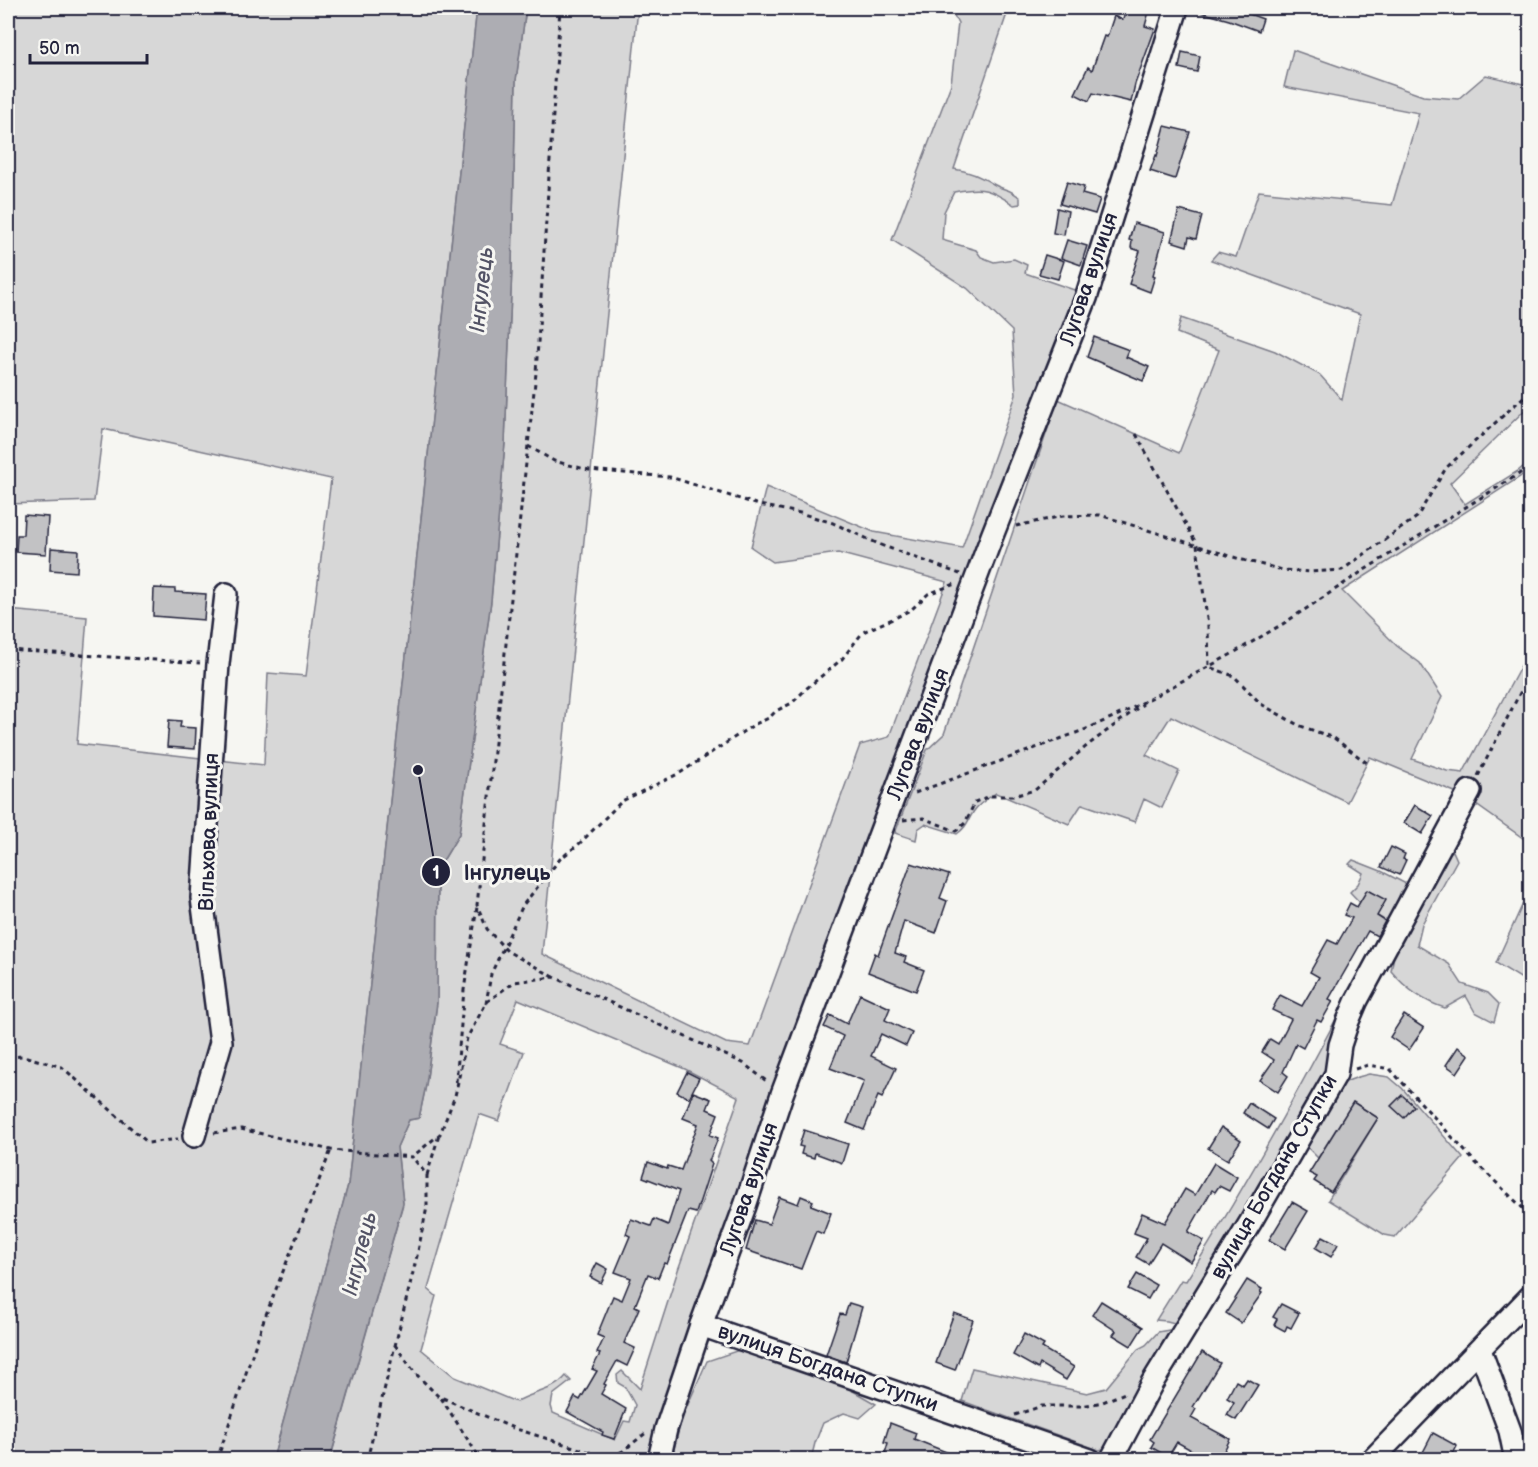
<svg xmlns="http://www.w3.org/2000/svg" width="1538" height="1467" font-family="'Balsamiq Sans',sans-serif">
	<style>
		.green { fill: #d7d7d7; stroke: #7c7c89; stroke-width: 1.5; fill-rule: evenodd }
		.water { fill: #adadb3; stroke: #757583; stroke-width: 1.5 }
		.building { fill: #c2c2c4; stroke: #22223b; stroke-width: 1.5 }
		.lines { fill: none; stroke-linecap: round; stroke-linejoin: round }
		.minor-casing { stroke: #22223b; stroke-width: 26 }
		.path { stroke: #22223b; stroke-width: 3; stroke-dasharray: 4.5 4.5; stroke-linecap: butt }
		.minor { stroke: #f6f6f2; stroke-width: 21 }
		.labels { text-anchor: middle; dominant-baseline: central; stroke-width: 6; stroke-linejoin: round; paint-order: stroke }
		.street-label { font-size: 21px; fill: #22223b; stroke: #f6f6f2 }
		.water-label { font-size: 22px; font-style: italic; fill: #535365; stroke: #f6f6f2 }
		.leader { fill: none; stroke: #22223b; stroke-width: 2 }
		.callout-dot { fill: #22223b; stroke: #f6f6f2; stroke-width: 2 }
		.mark-label { font-size: 18px; text-anchor: middle; font-weight: bold; fill: #fff }
		.callout-label { font-size: 22px; text-anchor: middle; font-weight: bold; fill: #22223b; stroke: #f6f6f2; stroke-width: 6; stroke-linejoin: round; paint-order: stroke }
	</style>
	<rect width="100%" height="100%" fill="#f6f6f2"/>
	<filter id="ink" filterUnits="userSpaceOnUse"><feTurbulence type="fractalNoise" baseFrequency=".0167" numOctaves="2"/><feDisplacementMap in="SourceGraphic" scale="12" xChannelSelector="R" yChannelSelector="G"/><feConvolveMatrix kernelMatrix="1 2 1 2 8 2 1 2 1" color-interpolation-filters="sRGB"/></filter>
	<g filter="url(#ink)">
		<g class="green">
			<polygon points="8,8 477,8 348,1185 273,1459 8,1459 8,610 87,617 77,744 264,765 268,673 306,676 331,479 103,429 94,501 8,504"/>
			<path d="M526,8H638L542,954L726,1043L750,1046L860,745L889,737L947,582L838,553L773,562L751,547L766,487L874,532L962,548L1016,395L1012,331L967,288L892,240L951,84L958,23L950,8H1009L954,169C969,171 982,177 995,185C1005,191 1010,188 1020,198V204L1014,205C990,189 983,186 954,192L944,212L942,240L976,250L981,257L994,262L1014,259L1027,265L1025,273L1083,293L654,1459L330,1460L403,1204L397,1147L409,1120L419,1118L426,1085L437,1003L438,869L459,834L491,601L505,443L512,267L516,80ZM518,999L685,1069L739,1097L678,1270L640,1389L622,1371L617,1375L618,1383L625,1387L635,1405L630,1422L624,1421L615,1440L553,1413L551,1406L553,1395L571,1381L566,1376C554,1391 532,1392 516,1402L455,1377L421,1349L436,1296L428,1289L479,1114L499,1121L524,1052L500,1044Z"/>
			<path d="M1293,50L1423,96L1458,99L1486,75L1527,85L1530,71V405L1450,483L1465,504L1518,471L1530,461V468L1520,477L1342,591L1397,646L1420,663L1442,697L1412,759L1447,771L1463,773L1530,649V843L1462,795L1370,757L1347,802L1171,716L1146,755L1179,771L1162,808L1144,799L1135,822L1082,804L1069,824L996,793C988,798 979,803 974,811C967,821 968,826 957,834L925,824L918,829L916,840L895,833L927,750L944,734L1058,399L1179,453L1219,350L1177,333L1181,318L1275,351L1320,375L1342,400L1360,314L1211,260L1218,252L1236,257L1259,191L1392,205L1419,113L1284,87Z"/>
			<path d="M1453,851L1457,860L1422,924L1417,945L1449,964L1462,984L1488,993L1499,1004L1494,1022L1475,1012L1466,996L1445,1008C1422,1001 1406,989 1391,971L1395,951L1446,854Z"/>
			<polygon points="1353,860 1381,871 1410,886 1401,891 1389,923 1366,909 1350,892 1358,884 1363,873 1349,864"/>
			<polygon points="1530,888 1530,984 1496,963"/>
			<path d="M1347,998L1331,1080L1182,1325L1167,1321L1156,1320L1181,1280L1186,1281C1244,1189 1297,1094 1347,998Z"/>
			<path d="M1369,1074L1389,1077L1402,1088L1463,1158L1395,1237L1385,1235L1328,1200L1378,1118L1353,1102L1318,1158L1308,1148L1310,1135L1318,1131C1319,1120 1331,1096 1338,1088C1345,1080 1359,1077 1369,1074Z"/>
			<polygon points="1169,1330 1177,1336 1109,1448 1099,1450 962,1401 972,1368 1087,1393 1106,1388 1138,1349 1146,1345 1158,1332"/>
			<polygon points="745,1348 825,1375 876,1404 860,1418 844,1413 823,1423 815,1443 811,1459 671,1460 682,1418 707,1361"/>
		</g>
		<polygon class="water" points="477,8 526,8 516,80 512,267 505,443 491,601 459,834 438,869 437,1002 426,1085 419,1118 409,1120 397,1147 403,1203 330,1459 273,1459 348,1185"/>
		<g class="building">
			<polygon points="1126,8 1150,8 1145,26 1155,29 1135,84 1131,102 1093,93 1089,101 1075,94 1088,67 1092,70 1104,36 1107,37 1114,16 1123,20"/>
			<polygon points="1194,8 1233,8 1263,19 1259,31 1229,20 1193,10"/>
			<polygon points="1182,52 1200,56 1197,72 1179,68"/>
			<polygon points="1165,126 1190,132 1175,179 1150,171 1156,155 1157,156"/>
			<polygon points="1067,182 1084,187 1082,194 1100,199 1095,214 1060,204"/>
			<polygon points="1057,208 1068,211 1064,235 1053,233"/>
			<polygon points="1179,210 1202,216 1196,239 1189,237 1187,246 1171,241"/>
			<polygon points="1134,223 1165,232 1153,275 1155,276 1150,292 1129,284 1140,251 1131,248 1132,241 1129,240"/>
			<polygon points="1067,240 1087,246 1081,265 1061,258"/>
			<polygon points="1045,255 1064,261 1058,279 1039,274"/>
			<polygon points="1094,337 1129,350 1126,357 1149,367 1143,381 1087,357"/>
			<polygon points="24,515 48,517 46,554 16,552 17,535 23,535"/>
			<polygon points="51,548 78,550 77,572 50,570"/>
			<polygon points="154,588 175,589 175,592 206,594 204,620 153,616"/>
			<polygon points="169,720 181,721 180,727 196,728 195,749 167,747"/>
			<polygon points="1415,805 1433,816 1422,834 1404,823"/>
			<polygon points="1391,847 1405,854 1403,859 1406,860 1399,875 1381,867"/>
			<polygon points="911,863 949,875 940,898 947,901 936,933 904,921 895,953 906,957 904,962 924,970 916,991 868,972 875,953 878,955"/>
			<polygon points="1367,890 1386,900 1377,916 1385,921 1377,936 1368,931 1329,999 1333,1001 1321,1022 1317,1020 1303,1048 1296,1044 1283,1072 1288,1076 1278,1092 1260,1080 1274,1060 1262,1052 1270,1039 1278,1044 1291,1019 1272,1010 1280,995 1302,1006 1319,977 1310,972 1328,940 1337,944 1352,918 1344,915 1350,903 1357,907"/>
			<polygon points="860,994 890,1008 885,1020 912,1033 906,1046 881,1034 871,1056 896,1068 882,1098 878,1096 864,1130 847,1123 864,1081 830,1068 843,1036 824,1027 830,1015 847,1024"/>
			<polygon points="1404,1015 1424,1028 1409,1050 1390,1037"/>
			<polygon points="1458,1047 1469,1055 1457,1073 1446,1065"/>
			<polygon points="687,1072 699,1078 689,1098 677,1092"/>
			<polygon points="693,1092 711,1099 707,1109 718,1114 710,1135 718,1138 709,1161 712,1164 696,1213 688,1211 667,1264 664,1263 658,1278 648,1274 635,1306 639,1308 624,1343 635,1348 627,1366 617,1361 604,1384 606,1385 601,1394 626,1409 614,1439 602,1435 603,1432 567,1412 575,1397 580,1400 597,1371 592,1369 600,1354 597,1353 604,1338 597,1335 613,1296 622,1300 631,1278 615,1272 630,1236 626,1234 631,1219 651,1226 654,1219 668,1225 679,1191 643,1177 648,1162 667,1169 668,1166 681,1170 698,1124 683,1118"/>
			<polygon points="1402,1095 1414,1106 1404,1118 1391,1106"/>
			<polygon points="1353,1102 1378,1118 1331,1192 1314,1181 1317,1177 1309,1173"/>
			<polygon points="1249,1103 1274,1119 1268,1129 1243,1113"/>
			<polygon points="1221,1127 1241,1140 1228,1160 1208,1148"/>
			<polygon points="804,1130 848,1144 842,1163 815,1153 814,1158 801,1154 803,1147 799,1146"/>
			<polygon points="1214,1163 1237,1177 1229,1191 1219,1186 1215,1192 1212,1190 1188,1232 1204,1241 1191,1262 1161,1243 1148,1264 1136,1257 1147,1238 1134,1233 1142,1213 1165,1223 1185,1189 1195,1195"/>
			<polygon points="801,1196 813,1201 811,1205 831,1213 823,1234 816,1231 801,1269 746,1250 755,1220 769,1224 779,1197 798,1204"/>
			<polygon points="1292,1202 1308,1211 1285,1249 1269,1240"/>
			<polygon points="1323,1236 1338,1244 1331,1257 1316,1248"/>
			<polygon points="597,1263 608,1269 601,1283 590,1277"/>
			<polygon points="1137,1274 1156,1285 1148,1299 1128,1289"/>
			<polygon points="1247,1280 1262,1289 1260,1292 1262,1293 1241,1323 1226,1313"/>
			<polygon points="1101,1301 1143,1327 1131,1346 1113,1335 1116,1331 1092,1315"/>
			<polygon points="849,1303 862,1307 846,1362 826,1355 840,1314 845,1315"/>
			<polygon points="1281,1304 1299,1313 1291,1328 1287,1326 1285,1331 1274,1325 1277,1319 1273,1317"/>
			<polygon points="954,1313 973,1320 955,1370 936,1363"/>
			<polygon points="1024,1334 1044,1345 1042,1348 1074,1367 1066,1380 1040,1364 1038,1369 1013,1355"/>
			<polygon points="1202,1352 1220,1363 1193,1407 1196,1409 1191,1418 1230,1439 1221,1457 1215,1453 1209,1460 1177,1442 1168,1457 1151,1447 1154,1442 1150,1439"/>
			<polygon points="1247,1379 1258,1385 1236,1420 1227,1415 1234,1402 1227,1398 1236,1381 1243,1385"/>
			<polygon points="890,1423 916,1433 914,1439 966,1460 883,1460 888,1443 884,1442"/>
			<polygon points="1433,1433 1457,1446 1450,1460 1419,1460"/>
		</g>
		<g class="lines">
			<g class="minor-casing">
				<g id="minor">
					<polyline points="194,1136 221,1042 202,898 218,664 226,594"/>
					<polyline points="701,1325 1090,1460"/>
					<polyline points="1480,1350 1510,1431 1516,1460"/>
					<polyline points="659,1460 666,1429 701,1325 745,1206 782,1094 992,536 1086,298 1177,8"/>
					<polyline points="1111,1460 1152,1383 1250,1223 1336,1074 1340,1045 1348,1021 1357,1000 1470,791"/>
					<polyline points="1372,1460 1530,1297"/>
				</g>
			</g>
			<g class="path">
				<polyline points="1136,434 1197,545 1208,626 1209,667 1234,676 1261,704 1298,725 1334,738 1367,763"/>
				<polyline points="528,446 554,461 589,470 670,477 759,505 800,513 833,523 881,545 960,574"/>
				<polyline points="1016,526 1063,516 1100,515 1243,560 1283,570 1310,572 1342,570 1417,517 1446,468 1530,391"/>
				<polyline points="8,650 200,663"/>
				<polyline points="1478,776 1530,673"/>
				<polyline points="915,793 1084,730 1127,711 1230,655 1286,622 1366,569 1519,474 1530,464"/>
				<polyline points="903,820 923,818 956,831 965,823 975,802 990,796 1013,796 1035,790 1088,745 1143,704"/>
				<polyline points="554,977 507,951 487,929 477,905 536,373 560,8"/>
				<polyline points="486,1004 491,974 523,905 560,859 580,843 622,801 680,773 755,724 769,718 776,711 792,703 807,688 842,659 863,632 897,617 912,609 928,594 955,584"/>
				<polyline points="8,1057 23,1056 62,1067 148,1143 178,1139"/>
				<polyline points="1355,1069 1368,1065 1390,1069 1475,1162 1530,1215"/>
				<polyline points="456,1082 464,990 477,907"/>
				<polyline points="214,1133 241,1129 331,1150 412,1157 440,1134 455,1096 467,1038 485,1005 488,1001 514,982 554,977 743,1063 769,1083"/>
				<polyline points="427,1175 439,1135"/>
				<polyline points="395,1345 415,1373 438,1396 513,1428 609,1458 623,1451 647,1432"/>
				<polyline points="441,1398 481,1460"/>
				<polyline points="1015,1415 1042,1406 1082,1406 1103,1402 1127,1392"/>
				<polyline points="217,1460 263,1322 331,1150"/>
				<polyline points="367,1460 417,1256 427,1207 427,1175 412,1157"/>
			</g>
			<use href="#minor" class="minor"/>
		</g>
	</g>
	<g class="labels">
		<g class="street-label">
			<text transform="translate(1089 279) rotate(-71)">Лугова вулиця</text>
			<text transform="translate(918 734) rotate(-69)">Лугова вулиця</text>
			<text transform="translate(209 832) rotate(-88)">Вільхова вулиця</text>
			<text transform="translate(1274 1177) rotate(-60)">вулиця Богдана Ступки</text>
			<text transform="translate(749 1189) rotate(-71)">Лугова вулиця</text>
			<text transform="translate(828 1368) rotate(19)">вулиця Богдана Ступки</text>
		</g>
		<g class="water-label">
			<text transform="translate(482 290) rotate(-84)">Інгулець</text>
			<text transform="translate(360 1254) rotate(-76)">Інгулець</text>
		</g>
	</g>
	<path class="leader" d="M418 770L436 872"/>
	<g class="callout-dot">
		<circle cx="418" cy="770" r="6"/>
		<circle cx="436" cy="872" r="15"/>
	</g>
	<g class="mark-label">
		<text x="436" y="879">1</text>
	</g>
	<g class="callout-label">
		<text x="507" y="880">Інгулець</text>
	</g>
	<rect width="1538" height="1467" fill="none" stroke="#f6f6f2" stroke-width="30"/>
	<rect x="15" y="15" width="1508" height="1437" fill="none" stroke="#22223b" stroke-width="2" filter="url(#ink)"/>
	<path d="M30 54v9h117v-9" fill="none" stroke="#22223b" stroke-width="3"/>
	<text x="39" y="54" font-size="18" fill="#22223b" stroke="#f6f6f2" stroke-width="4.5" paint-order="stroke">50 m</text>
</svg>
